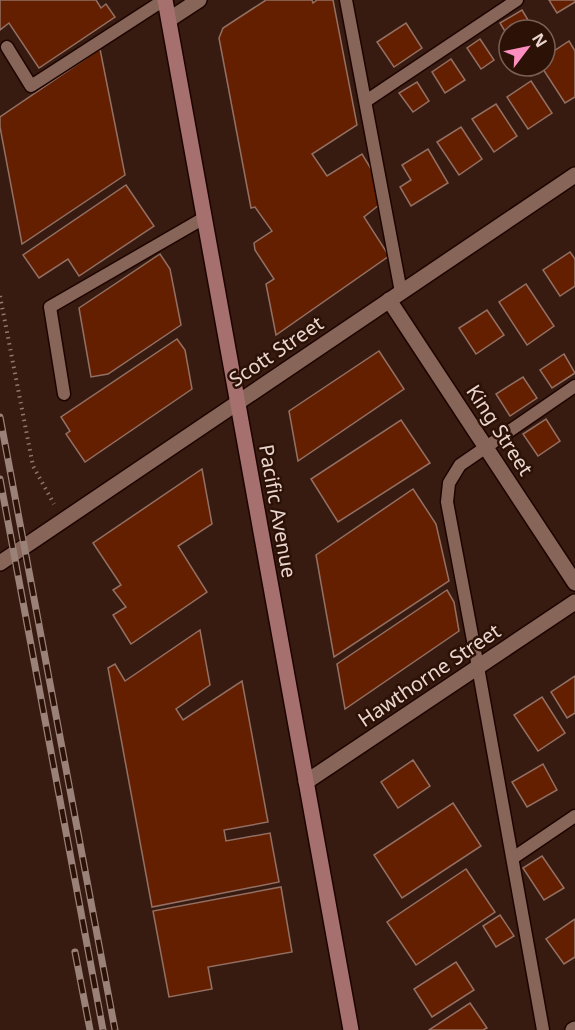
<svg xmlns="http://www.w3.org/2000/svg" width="575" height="1030" font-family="'Noto Sans',sans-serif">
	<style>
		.building { fill: #641f00; stroke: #937063; stroke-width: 1.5 }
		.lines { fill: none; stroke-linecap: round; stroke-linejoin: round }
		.lane-casing { stroke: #1d0400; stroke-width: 15 }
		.street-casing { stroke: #1d0400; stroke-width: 18 }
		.secondary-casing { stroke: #1d0400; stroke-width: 18 }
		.path { stroke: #8f776e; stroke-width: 4; stroke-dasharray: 1.5 4.5; stroke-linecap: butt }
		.lane { stroke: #876558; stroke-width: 12 }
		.street { stroke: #876558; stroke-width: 15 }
		.secondary { stroke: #a5706e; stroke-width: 15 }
		.rail-casing { stroke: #9a8279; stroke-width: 7 }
		.rail { stroke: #2c1107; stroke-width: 4.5; stroke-dasharray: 14; stroke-linecap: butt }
		.labels { text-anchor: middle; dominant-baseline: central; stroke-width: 5; stroke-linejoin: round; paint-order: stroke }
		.street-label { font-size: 20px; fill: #ead6cf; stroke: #2c1107 }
	</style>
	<rect width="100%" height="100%" fill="#371b10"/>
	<g class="building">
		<polygon points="0,0 96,0 101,8 106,4 115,17 39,68 9,23 0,30"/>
		<polygon points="266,0 312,0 313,3 317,0 333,0 357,125 312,154 327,176 362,154 373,172 379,205 364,217 389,256 276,335 266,284 274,279 255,250 254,243 272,231 255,207 251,208 219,38 223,28"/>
		<polygon points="549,0 575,0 575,2 557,13"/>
		<polygon points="522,10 534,30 509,30 509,38 500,23"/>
		<polygon points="406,23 422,48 394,67 377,42"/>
		<polygon points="480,39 494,60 481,69 467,48"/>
		<polygon points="569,41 575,51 575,97 565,103 541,66 545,66 545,57"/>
		<polygon points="100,49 125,175 22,244 0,127 0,117"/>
		<polygon points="451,59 465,80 445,93 432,72"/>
		<polygon points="531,81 552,113 528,129 507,97"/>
		<polygon points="417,82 429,101 413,112 399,93"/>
		<polygon points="496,104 517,136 494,152 472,119"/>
		<polygon points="461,127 482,159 459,175 437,142"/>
		<polygon points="428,149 448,183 411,206 400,187 411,180 402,165"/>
		<polygon points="126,185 154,226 79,276 68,259 39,278 23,255"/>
		<polygon points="570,252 575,259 575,286 560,296 543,270"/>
		<polygon points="160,254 170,269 181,325 108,374 91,377 79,308"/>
		<polygon points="526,284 554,326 527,345 499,302"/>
		<polygon points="487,310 504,335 476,354 459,328"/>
		<polygon points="177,339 185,350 192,389 85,462 66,434 70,431 61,417"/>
		<polygon points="379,351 404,389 298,461 289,411"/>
		<polygon points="564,354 575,373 552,388 540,370"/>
		<polygon points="523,377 537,398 510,416 496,394"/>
		<polygon points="546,419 560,441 538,456 523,434"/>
		<polygon points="401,420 430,463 338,522 311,479"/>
		<polygon points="202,469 212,524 178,546 207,592 131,644 113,615 126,607 113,590 121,585 93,543"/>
		<polygon points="413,489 436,524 449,581 334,657 316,555"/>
		<polygon points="447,590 454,602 459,631 345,709 337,664"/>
		<polygon points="200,630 210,685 176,709 183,720 242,681 268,822 224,830 226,841 270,833 279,882 152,907 108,668 115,664 125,681"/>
		<polygon points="575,676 575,713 567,718 551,692"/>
		<polygon points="542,697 565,733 538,751 514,715"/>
		<polygon points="413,760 430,786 398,808 381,782"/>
		<polygon points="543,764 557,790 527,807 512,782"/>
		<polygon points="453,803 481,846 402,898 374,855"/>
		<polygon points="542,856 564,888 544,900 523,868"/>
		<polygon points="466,869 495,912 416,965 387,922"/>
		<polygon points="281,887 292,952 208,967 212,989 169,997 153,911"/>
		<polygon points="500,915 514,936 496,947 483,926"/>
		<polygon points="575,919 575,957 564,964 546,939"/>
		<polygon points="456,962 474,990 432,1017 414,989"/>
		<polygon points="470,1003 487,1028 483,1030 429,1030"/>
	</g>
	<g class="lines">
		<g class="lane-casing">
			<g id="lane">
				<polyline points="346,0 401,292"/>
				<polyline points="7,47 31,86 164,0"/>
				<polyline points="366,101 517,0"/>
				<polyline points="64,394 50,307 204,218"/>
				<polyline points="513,858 575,816"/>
				<polyline points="543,1030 478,667 447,502 449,483 460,465 575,386"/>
			</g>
		</g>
		<g class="street-casing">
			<g id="street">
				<polyline points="170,19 199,0"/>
				<polyline points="389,300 575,583"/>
				<polyline points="0,563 575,175"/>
				<polyline points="306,782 575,602"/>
				<polyline points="573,1030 575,1029"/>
			</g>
		</g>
		<g class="secondary-casing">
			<polyline id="secondary" points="165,0 351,1030"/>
		</g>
		<polyline class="path" points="0,296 33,466 54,504"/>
		<use href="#lane" class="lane"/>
		<use href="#street" class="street"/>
		<use href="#secondary" class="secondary"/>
		<g class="rail-casing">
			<g id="rail">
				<polyline points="0,417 115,1030"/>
				<polyline points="0,479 103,1030"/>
				<polyline points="75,952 90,1030"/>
			</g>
		</g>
		<use href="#rail" class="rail"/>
	</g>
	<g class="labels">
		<g class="street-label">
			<text transform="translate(276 351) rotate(-34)">Scott Street</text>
			<text transform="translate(500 430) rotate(57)">King Street</text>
			<text transform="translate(278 511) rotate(80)">Pacific Avenue</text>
			<text transform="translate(429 675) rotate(-34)">Hawthorne Street</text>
		</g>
	</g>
	<g transform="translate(527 48) rotate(58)"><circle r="28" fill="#2c1107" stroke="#786057" stroke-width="1.5"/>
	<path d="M0-4.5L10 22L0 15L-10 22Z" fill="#fd8ec0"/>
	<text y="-9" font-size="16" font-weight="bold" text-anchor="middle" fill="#ead6cf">N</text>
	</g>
</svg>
